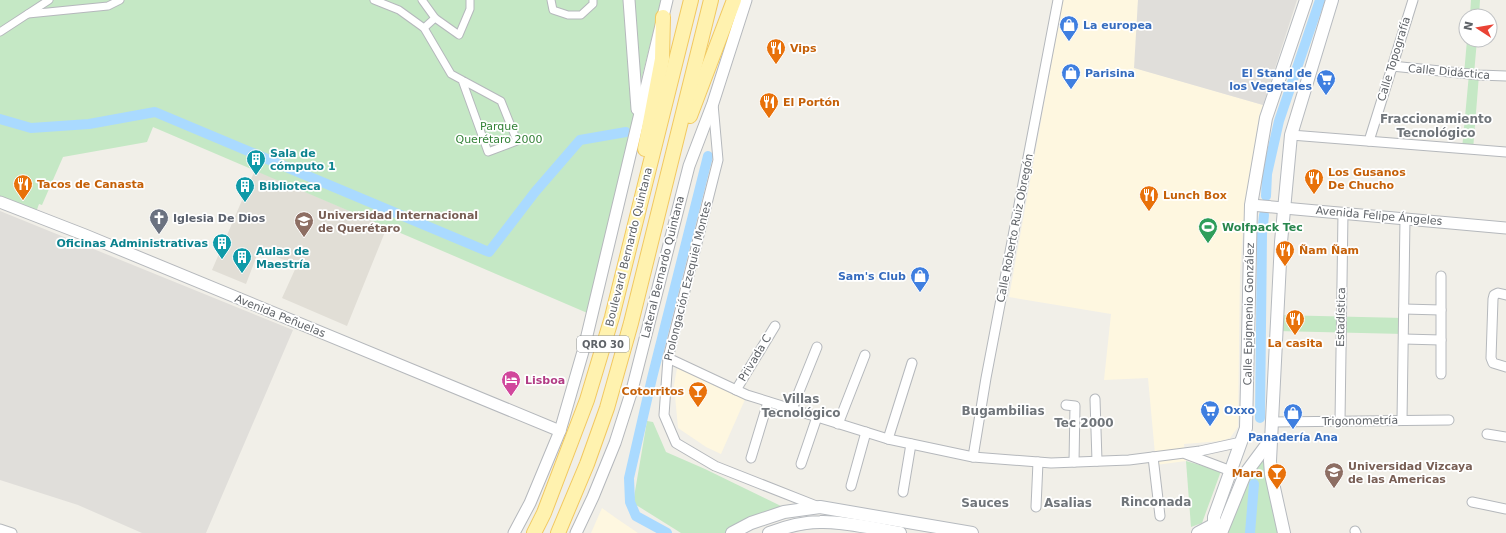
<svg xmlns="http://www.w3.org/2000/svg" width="1506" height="533" font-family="'DejaVu Sans',sans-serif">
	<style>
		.commercial { fill: #fef7e0 }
		.industrial { fill: #e0deda }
		.education { fill: #e1ded6 }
		.green { fill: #c5e8c5 }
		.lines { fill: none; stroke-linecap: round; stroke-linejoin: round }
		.canal { stroke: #aadaff; stroke-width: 10 }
		.pedestrian-casing { stroke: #b5b8bc; stroke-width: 9 }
		.minor-casing { stroke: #b5b8bc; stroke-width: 11 }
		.tertiary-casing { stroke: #b5b8bc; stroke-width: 13 }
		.secondary-casing { stroke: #b6babf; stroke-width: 14 }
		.primary-casing { stroke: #f2c960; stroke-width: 16 }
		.pedestrian { stroke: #fff; stroke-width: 7 }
		.minor { stroke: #fff; stroke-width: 9 }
		.tertiary { stroke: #fff; stroke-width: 11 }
		.secondary { stroke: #fff; stroke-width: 12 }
		.primary { stroke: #fff2af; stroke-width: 14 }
		.labels { text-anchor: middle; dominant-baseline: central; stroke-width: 3.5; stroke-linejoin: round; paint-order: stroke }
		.shield { fill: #fff; stroke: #8f9295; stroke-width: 1 }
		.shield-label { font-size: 10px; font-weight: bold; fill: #5f6368 }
		.shop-label { font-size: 11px; font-weight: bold; fill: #366cbe; stroke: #fff; text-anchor: start }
		.food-label { font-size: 11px; font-weight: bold; fill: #c56008; stroke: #fff; text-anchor: start }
		.street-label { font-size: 11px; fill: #5f6368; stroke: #fff }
		.park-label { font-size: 11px; fill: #348238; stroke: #fff }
		.culture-label { font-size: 11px; font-weight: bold; fill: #0d838f; stroke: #fff; text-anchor: start }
		.education-label { font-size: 11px; font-weight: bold; fill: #785e54; stroke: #fff; text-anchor: start }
		.worship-label { font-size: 11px; font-weight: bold; fill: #5b616d; stroke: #fff; text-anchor: start }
		.leisure-label { font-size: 11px; font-weight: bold; fill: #27864d; stroke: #fff; text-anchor: start }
		.hotel-label { font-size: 11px; font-weight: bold; fill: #b23c85; stroke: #fff; text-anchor: start }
		.neighbourhood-label { font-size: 12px; font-weight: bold; fill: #70757a; stroke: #fff }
	</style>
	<rect width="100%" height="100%" fill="#f1efe8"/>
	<g class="commercial">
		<polygon points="1063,0 1138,0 1135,68 1263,105 1259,117 1244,215 1240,272 1238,427 1230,438 1221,441 1184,444 1186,461 1156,465 1148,378 1104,380 1111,314 1009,297"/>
		<polygon points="678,363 747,395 721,454 706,447 678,428 674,385"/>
		<polygon points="602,508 616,518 638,533 591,533"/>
	</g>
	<g class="industrial">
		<polygon points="1138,0 1297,0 1263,105 1134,68"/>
		<polygon points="0,211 293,330 206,533 142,533 78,505 0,480"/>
	</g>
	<polygon class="education" points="255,170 387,227 347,326 282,298 297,265 259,250 246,284 212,270"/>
	<g class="green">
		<polygon points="0,0 661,0 637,97 638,121 592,315 153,127 147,142 63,157 42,205 39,204 35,215 0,204"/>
		<polygon points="1471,0 1480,0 1479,16 1470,16"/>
		<polygon points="1467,40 1477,40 1474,74 1479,75 1473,150 1462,149 1469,74 1464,74"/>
		<polygon points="1277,315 1404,318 1404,334 1276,331"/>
		<polygon points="647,421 653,422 666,452 705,469 781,506 730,533 681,533 633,503"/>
		<polygon points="1265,455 1272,505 1278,533 1226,533 1249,481"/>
		<polygon points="1186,461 1221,471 1202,523 1191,527"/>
	</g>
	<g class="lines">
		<g class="canal">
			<polyline points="0,119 31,128 89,124 155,112 489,252 535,192 580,140 626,132"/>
			<polyline points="1266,196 1267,174 1279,121 1320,0"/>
			<polyline points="1260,418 1262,234 1264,215"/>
			<polyline points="667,533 636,516 630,502 629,478 652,378 708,156"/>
			<polyline points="1250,533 1254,484"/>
		</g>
		<g class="pedestrian-casing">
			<g id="pedestrian">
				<polyline points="374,0 399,10 424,28 451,74 501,101 517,141 488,152 462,80"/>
				<polyline points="422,0 435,18"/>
				<polyline points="551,0 553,10 568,15 581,15 593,4 593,0"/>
				<polyline points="28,14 108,6 120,0"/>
				<polyline points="424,28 435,18 459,35 470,9 470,0"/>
				<polyline points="0,32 49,0"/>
			</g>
		</g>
		<g class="minor-casing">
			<g id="minor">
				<polyline points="1392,66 1479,75 1506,76"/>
				<polyline points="713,104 718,160 668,358 664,415 676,443 715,466 819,507"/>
				<polyline points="1291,135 1506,152"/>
				<polyline points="1369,141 1413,0"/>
				<polyline points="1506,295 1498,293 1494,295 1493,299 1491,358 1493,363 1506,367"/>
				<polyline points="1404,309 1441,310"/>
				<polyline points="1404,339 1441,340"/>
				<polyline points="668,358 747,395 888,439 973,457 1051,463 1129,460 1200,451 1241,442"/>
				<polyline points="1441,374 1441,276"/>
				<polyline points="736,390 775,326"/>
				<polyline points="1095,399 1097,461"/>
				<polyline points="1066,405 1075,406 1074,462"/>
				<polyline points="792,409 817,347"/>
				<polyline points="1402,420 1405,219"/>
				<polyline points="1340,421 1343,213"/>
				<polyline points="1272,422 1449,420"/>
				<polyline points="838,424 865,355"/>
				<polyline points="1487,434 1506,437"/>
				<polyline points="888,439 912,363"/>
				<polyline points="1186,454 1231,471"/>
				<polyline points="973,457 986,378 1058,0"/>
				<polyline points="1153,457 1160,516"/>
				<polyline points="751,458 768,402"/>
				<polyline points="801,464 817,417"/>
				<polyline points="851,486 866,432"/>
				<polyline points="903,492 911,444"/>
				<polyline points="1472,502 1506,509"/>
				<polyline points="1036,507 1038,462"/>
				<polyline points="0,529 12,533"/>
				<polyline points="1355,531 1356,533"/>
			</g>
		</g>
		<g class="tertiary-casing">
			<g id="tertiary">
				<polyline points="629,0 637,109"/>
				<polyline points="0,202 85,235 560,431"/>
				<polyline points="1251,205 1506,228"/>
				<polyline points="514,533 530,503 560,431 584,348 667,0"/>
				<polyline points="576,533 593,497 615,443 632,390 689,166 713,103 746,0"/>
			</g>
		</g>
		<g class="secondary-casing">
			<g id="secondary">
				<polyline points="732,533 751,523 784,512 820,507 972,533"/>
				<path d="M769,533C785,527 802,522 820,522C844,521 876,529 900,533"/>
				<polyline points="1198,533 1213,525"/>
				<polyline points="1214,533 1214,517 1246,428 1251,205 1266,118 1306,0"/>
				<polyline points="1221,533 1245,474 1271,439"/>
				<polyline points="1284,533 1271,474 1270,461 1281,242 1291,135 1332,0"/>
			</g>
		</g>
		<g class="primary-casing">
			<g id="primary">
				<polyline points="690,116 734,0"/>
				<polyline points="645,149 662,59 663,17"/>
				<polyline points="534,533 544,513 587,400 612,317 691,0"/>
				<polyline points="558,533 587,464 607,408 631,323 711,0"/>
			</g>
		</g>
		<use href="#pedestrian" class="pedestrian"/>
		<use href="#minor" class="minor"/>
		<use href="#tertiary" class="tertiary"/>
		<use href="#secondary" class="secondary"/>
		<use href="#primary" class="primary"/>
	</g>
	<defs>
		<g id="shop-pin" transform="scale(1)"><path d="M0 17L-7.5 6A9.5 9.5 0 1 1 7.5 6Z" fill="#3f7fe0" stroke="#fff"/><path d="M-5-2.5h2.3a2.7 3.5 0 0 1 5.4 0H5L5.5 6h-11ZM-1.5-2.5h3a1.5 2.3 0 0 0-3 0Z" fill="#fff"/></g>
		<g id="restaurant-pin" transform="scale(1)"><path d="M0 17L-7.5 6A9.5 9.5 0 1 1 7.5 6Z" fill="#e8710a" stroke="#fff"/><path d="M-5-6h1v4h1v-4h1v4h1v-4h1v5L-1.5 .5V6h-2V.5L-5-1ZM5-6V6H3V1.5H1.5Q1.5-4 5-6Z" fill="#fff"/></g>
		<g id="supermarket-pin" transform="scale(1)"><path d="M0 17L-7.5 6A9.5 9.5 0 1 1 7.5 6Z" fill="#3f7fe0" stroke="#fff"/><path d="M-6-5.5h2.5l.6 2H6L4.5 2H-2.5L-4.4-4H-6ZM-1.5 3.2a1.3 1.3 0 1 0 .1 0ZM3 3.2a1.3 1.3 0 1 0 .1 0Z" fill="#fff"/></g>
		<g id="building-pin" transform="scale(1)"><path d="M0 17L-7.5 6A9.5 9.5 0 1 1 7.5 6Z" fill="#0f9aa8" stroke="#fff"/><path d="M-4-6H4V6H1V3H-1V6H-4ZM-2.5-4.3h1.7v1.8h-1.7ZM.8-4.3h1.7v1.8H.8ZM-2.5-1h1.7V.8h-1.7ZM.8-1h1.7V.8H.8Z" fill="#fff"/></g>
		<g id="church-pin" transform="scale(1)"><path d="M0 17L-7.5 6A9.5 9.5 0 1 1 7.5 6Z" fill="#6b7280" stroke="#fff"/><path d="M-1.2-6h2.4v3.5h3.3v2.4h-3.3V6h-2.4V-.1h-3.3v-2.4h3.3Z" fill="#fff"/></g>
		<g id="university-pin" transform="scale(1)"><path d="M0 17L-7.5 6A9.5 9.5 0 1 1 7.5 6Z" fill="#8d6e63" stroke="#fff"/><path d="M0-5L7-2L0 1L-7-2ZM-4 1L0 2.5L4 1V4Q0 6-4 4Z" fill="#fff"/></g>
		<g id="stadium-pin" transform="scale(1)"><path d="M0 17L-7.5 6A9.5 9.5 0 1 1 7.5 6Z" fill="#2e9e5b" stroke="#fff"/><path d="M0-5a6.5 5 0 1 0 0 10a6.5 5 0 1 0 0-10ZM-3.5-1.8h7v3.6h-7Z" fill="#fff"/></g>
		<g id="hotel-pin" transform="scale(1)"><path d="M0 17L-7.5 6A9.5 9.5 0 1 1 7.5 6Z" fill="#d1479c" stroke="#fff"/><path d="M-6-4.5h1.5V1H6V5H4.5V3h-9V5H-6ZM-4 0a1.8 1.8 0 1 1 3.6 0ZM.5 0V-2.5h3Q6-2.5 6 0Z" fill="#fff"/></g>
		<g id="bar-pin" transform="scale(1)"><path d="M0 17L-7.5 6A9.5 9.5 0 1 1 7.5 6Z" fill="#e8710a" stroke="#fff"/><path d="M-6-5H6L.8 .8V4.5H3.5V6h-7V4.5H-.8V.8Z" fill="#fff"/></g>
	</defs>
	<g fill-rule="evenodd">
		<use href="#shop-pin" x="1069" y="25"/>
		<use href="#restaurant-pin" x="776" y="48"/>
		<use href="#shop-pin" x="1071" y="73"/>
		<use href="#supermarket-pin" x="1326" y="79"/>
		<use href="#restaurant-pin" x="769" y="102"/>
		<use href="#building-pin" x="256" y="159"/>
		<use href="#restaurant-pin" x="1314" y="178"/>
		<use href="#restaurant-pin" x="23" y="184"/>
		<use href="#building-pin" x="245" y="186"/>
		<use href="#restaurant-pin" x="1149" y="195"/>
		<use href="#church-pin" x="159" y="218"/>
		<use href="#university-pin" x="304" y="221"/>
		<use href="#stadium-pin" x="1208" y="227"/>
		<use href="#building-pin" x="222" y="243"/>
		<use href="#restaurant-pin" x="1285" y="250"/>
		<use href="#building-pin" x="242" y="257"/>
		<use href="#shop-pin" x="920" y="276"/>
		<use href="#restaurant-pin" x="1295" y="319"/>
		<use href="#hotel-pin" x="511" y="380"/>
		<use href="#bar-pin" x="698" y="391"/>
		<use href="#supermarket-pin" x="1210" y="410"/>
		<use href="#shop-pin" x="1293" y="413"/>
		<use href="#university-pin" x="1334" y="472"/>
		<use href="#bar-pin" x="1277" y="473"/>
	</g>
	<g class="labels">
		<rect class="shield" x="577" y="336" width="52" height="16" rx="3"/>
		<g class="shield-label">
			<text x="603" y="344">QRO 30</text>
		</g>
		<g class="shop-label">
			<text x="1083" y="25">La europea</text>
			<text x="1085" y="73">Parisina</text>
			<text x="1312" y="73" text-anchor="end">El Stand de<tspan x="1312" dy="13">los Vegetales</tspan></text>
			<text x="906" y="276" text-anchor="end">Sam's Club</text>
			<text x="1224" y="410">Oxxo</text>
			<text x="1293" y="437" text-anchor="middle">Panadería Ana</text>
		</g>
		<g class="food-label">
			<text x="790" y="48">Vips</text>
			<text x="783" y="102">El Portón</text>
			<text x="1328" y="172">Los Gusanos<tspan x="1328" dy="13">De Chucho</tspan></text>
			<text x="37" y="184">Tacos de Canasta</text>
			<text x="1163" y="195">Lunch Box</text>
			<text x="1299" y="250">Ñam Ñam</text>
			<text x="1295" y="343" text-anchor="middle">La casita</text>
			<text x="684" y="391" text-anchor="end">Cotorritos</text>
			<text x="1263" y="473" text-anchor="end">Mara</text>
		</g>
		<g class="street-label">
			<text transform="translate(1394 59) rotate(-73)">Calle Topografía</text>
			<text transform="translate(1449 72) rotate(5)">Calle Didáctica</text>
			<text transform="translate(1379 216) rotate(5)">Avenida Felipe Ángeles</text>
			<text transform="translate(1015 228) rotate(-79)">Calle Roberto Ruiz Obregón</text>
			<text transform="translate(629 247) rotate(-76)">Boulevard Bernardo Quintana</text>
			<text transform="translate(663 267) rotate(-76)">Lateral Bernardo Quintana</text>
			<text transform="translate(688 281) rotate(-76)">Prolongación Ezequiel Montes</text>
			<text transform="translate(1249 314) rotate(-89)">Calle Epigmenio González</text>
			<text transform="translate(280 316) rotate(22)">Avenida Peñuelas</text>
			<text transform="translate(1341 317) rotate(-89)">Estadística</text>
			<text transform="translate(755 358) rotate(-59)">Privada C</text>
			<text transform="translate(1360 421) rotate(-1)">Trigonometría</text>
		</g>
		<g class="park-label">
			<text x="499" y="126">Parque<tspan x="499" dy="13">Querétaro 2000</tspan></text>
		</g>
		<g class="culture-label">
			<text x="270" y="153">Sala de<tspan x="270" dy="13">cómputo 1</tspan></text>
			<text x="259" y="186">Biblioteca</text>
			<text x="208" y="243" text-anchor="end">Oficinas Administrativas</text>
			<text x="256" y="251">Aulas de<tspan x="256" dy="13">Maestría</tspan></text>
		</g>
		<g class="education-label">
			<text x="318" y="215">Universidad Internacional<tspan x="318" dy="13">de Querétaro</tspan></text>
			<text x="1348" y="466">Universidad Vizcaya<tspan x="1348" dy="13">de las Americas</tspan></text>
		</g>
		<g class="worship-label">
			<text x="173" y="218">Iglesia De Dios</text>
		</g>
		<g class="leisure-label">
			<text x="1222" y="227">Wolfpack Tec</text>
		</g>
		<g class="hotel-label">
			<text x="525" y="380">Lisboa</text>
		</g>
		<g class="neighbourhood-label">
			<text x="1436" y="119">Fraccionamiento<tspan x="1436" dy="14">Tecnológico</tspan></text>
			<text x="801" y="399">Villas<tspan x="801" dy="14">Tecnológico</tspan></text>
			<text x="1003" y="411">Bugambilias</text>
			<text x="1084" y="423">Tec 2000</text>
			<text x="1156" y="502">Rinconada</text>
			<text x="985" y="503">Sauces</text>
			<text x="1068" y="503">Asalias</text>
		</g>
	</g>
	<g transform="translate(1478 28) rotate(282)"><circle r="19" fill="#ffffff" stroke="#bfc1c3"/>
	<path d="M0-3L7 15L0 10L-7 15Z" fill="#ea4335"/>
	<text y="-6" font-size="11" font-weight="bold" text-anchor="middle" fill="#5f6368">N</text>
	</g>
</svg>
